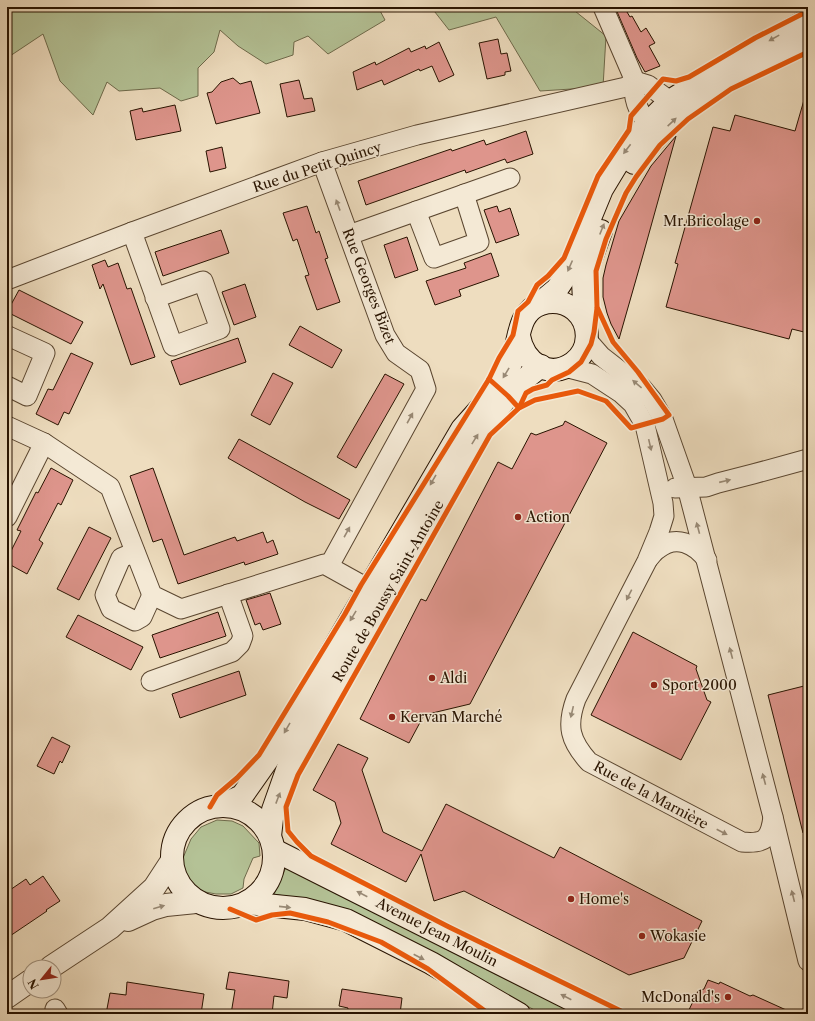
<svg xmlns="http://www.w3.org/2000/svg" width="815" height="1021" font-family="'Libre Caslon Text',serif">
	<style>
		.green { fill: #b4c296; stroke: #6e6a4b }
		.building { fill: #de958c; stroke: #281300 }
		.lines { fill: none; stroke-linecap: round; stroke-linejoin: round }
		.minor-casing { stroke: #5a4630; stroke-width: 21 }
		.tertiary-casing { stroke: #5a4630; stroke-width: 24 }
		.secondary-casing { stroke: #281300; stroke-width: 24 }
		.minor { stroke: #f4e9d5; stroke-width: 19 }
		.tertiary { stroke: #f4e9d5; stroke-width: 22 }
		.secondary { stroke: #f4e9d5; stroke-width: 22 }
		.cycleway-casing { stroke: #f4e9d5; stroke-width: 8 }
		.cycleway { stroke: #e8590c; stroke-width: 5 }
		.oneway { fill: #988975 }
		.poi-dot { fill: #8f2418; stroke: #f4e9d5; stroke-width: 1.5 }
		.labels { text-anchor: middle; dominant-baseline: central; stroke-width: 3; stroke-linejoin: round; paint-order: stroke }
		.street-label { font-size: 14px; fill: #281300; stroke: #f4e9d5 }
		.poi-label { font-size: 14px; fill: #281300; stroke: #f4e9d5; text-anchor: start }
	</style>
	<rect width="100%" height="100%" fill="#eeddbf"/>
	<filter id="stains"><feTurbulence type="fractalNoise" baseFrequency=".005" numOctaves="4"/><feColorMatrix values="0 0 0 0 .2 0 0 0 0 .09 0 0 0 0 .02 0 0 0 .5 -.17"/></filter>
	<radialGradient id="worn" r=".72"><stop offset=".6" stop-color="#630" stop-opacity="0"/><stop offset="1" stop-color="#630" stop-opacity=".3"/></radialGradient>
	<g class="green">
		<polygon points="7,7 378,7 385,20 328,54 308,36 294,42 293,55 266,64 238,46 220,30 214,52 198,68 198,96 181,101 160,88 119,91 107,82 93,115 60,81 43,34 7,58"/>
		<polygon points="431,7 570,7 606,36 603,87 540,91 496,17 449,30"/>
		<polygon points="217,820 232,821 243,826 259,843 260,856 253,858 244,879 243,888 231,894 216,894 200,891 190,883 183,872 183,858 191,839 201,827"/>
		<polygon points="287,865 582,1014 542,1014 392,934 305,900 274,894"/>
	</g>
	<g class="building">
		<polygon points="615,7 624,7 630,17 632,16 641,32 646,28 655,43 649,46 660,66 645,72 637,58"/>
		<polygon points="498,39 501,54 507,53 511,71 505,72 505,75 487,79 479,43"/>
		<polygon points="439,42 454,75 439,82 432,66 420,71 419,69 384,85 382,80 357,90 353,72 375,62 376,65 409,48 411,52 425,46 426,49"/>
		<polygon points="233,78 240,84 251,81 260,113 216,124 207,93 212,92 221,82"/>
		<polygon points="299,80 304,99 312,98 315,111 287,117 280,84"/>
		<polygon points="804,100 808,100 808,333 792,329 789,339 666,307 678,264 675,263 713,127 730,131 735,115 795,131"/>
		<polygon points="175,105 181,131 136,140 130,111 142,108 143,112"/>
		<polygon points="526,131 533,154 507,163 505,159 466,173 465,170 366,205 358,181 451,149 452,151 484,140 486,145"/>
		<polygon points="676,136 643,255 619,339 611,324 607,313 603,297 603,278 606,265 619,221 651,166"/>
		<polygon points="222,147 226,168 210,172 206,151"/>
		<polygon points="307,206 316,233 319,231 328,258 325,259 340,302 317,310 305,276 309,275 297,239 293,241 283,213"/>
		<polygon points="497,206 499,212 510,208 519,235 496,243 484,210"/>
		<polygon points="221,230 229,253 163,276 155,252"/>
		<polygon points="407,237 418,270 395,278 384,245"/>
		<polygon points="491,253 499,276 459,290 461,296 435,305 426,281 466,268 464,263"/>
		<polygon points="105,260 108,267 118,263 127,289 131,288 155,357 131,365 103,284 100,289 92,265"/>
		<polygon points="245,284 256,317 234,325 222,292"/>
		<polygon points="19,290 83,322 71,344 7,312"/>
		<polygon points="300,326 342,350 332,368 289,345"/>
		<polygon points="238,338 246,362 180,385 171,361"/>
		<polygon points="71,353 93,363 69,414 64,412 58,425 36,414 48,389 53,390"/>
		<polygon points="273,373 293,383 270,425 251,415"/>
		<polygon points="385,374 404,384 356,468 337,457"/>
		<polygon points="565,421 607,443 470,704 424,715 409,743 360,719 421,599 426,601 498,462 512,469 531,433 536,435 563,425"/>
		<polygon points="239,439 350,500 339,519 305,502 228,458"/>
		<polygon points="51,468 73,480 61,505 58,503 39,540 43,543 27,574 7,563 7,559 21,531 17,530 36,492 38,493"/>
		<polygon points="153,468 184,555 235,537 237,541 263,532 267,543 273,540 278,554 245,565 244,562 178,584 162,539 153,542 130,476"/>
		<polygon points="89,527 111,538 79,600 57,589"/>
		<polygon points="270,593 281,624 263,630 260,623 255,625 246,600"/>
		<polygon points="218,612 226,636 160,658 152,635"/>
		<polygon points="78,615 143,647 131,670 66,637"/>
		<polygon points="633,632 697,666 696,669 707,700 711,702 681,760 591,715"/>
		<polygon points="239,671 246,695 180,718 172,694"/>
		<polygon points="808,685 808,832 803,833 768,695"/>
		<polygon points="52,737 70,746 62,763 60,761 54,774 37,766"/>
		<polygon points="338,744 368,758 362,770 383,832 422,851 446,804 554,858 560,847 702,921 684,958 629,975 464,891 434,901 421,854 406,882 331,844 341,823 335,802 313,790"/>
		<polygon points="43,876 60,901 46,910 47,911 7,938 7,892 26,879 30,885"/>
		<polygon points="229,972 289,981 287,998 274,996 272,1014 231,1014 235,990 226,989"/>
		<polygon points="708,980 719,984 720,982 750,996 753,995 795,1014 687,1014 698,991 704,989"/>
		<polygon points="127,982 204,994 201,1014 106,1014 110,993 126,995"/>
		<polygon points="342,989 402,998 400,1014 347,1014 348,1008 339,1006"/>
	</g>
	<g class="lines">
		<g class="minor-casing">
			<g id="minor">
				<polyline points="603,7 635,81"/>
				<path d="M635,81C632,99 638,109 647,124"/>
				<polyline points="635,81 648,85 670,101"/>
				<polyline points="322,162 385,335 396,353 420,370 426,389 329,566"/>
				<polyline points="416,211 434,258 479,242 464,194"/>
				<polyline points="132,232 173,346 220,329 203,281 155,298"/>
				<polyline points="349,235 510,178"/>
				<polyline points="7,280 132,232 322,162 417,135 626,87 635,81"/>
				<polyline points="7,338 8,336 45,353 27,396 7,386"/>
				<polyline points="587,340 601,356 642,388 652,400 663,419 687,487 773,817 808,961"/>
				<path d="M565,367L592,374L621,393L633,404L645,425L663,503L664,516L659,532L647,561L576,699C566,726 570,741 589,762L742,842C765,844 770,839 773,817"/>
				<polyline points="7,426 44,443 110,487 152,595 181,609 324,564 369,589"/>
				<polyline points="675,488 706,487 718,483 753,474 808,459"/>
				<polyline points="7,517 44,443"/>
				<polyline points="135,552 121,558 105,595 111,609 135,621 142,617 152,595"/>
				<path d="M649,558C652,555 654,551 658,549C676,534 695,544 707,560"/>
				<polyline points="151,681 232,652 240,644 243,636 228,594"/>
				<polyline points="55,1009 58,1014"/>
			</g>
		</g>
		<g class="tertiary-casing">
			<g id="tertiary">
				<polyline points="128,920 152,909 166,905 196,902"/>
				<polyline points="51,967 110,928 154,888 171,862"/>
				<polyline points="7,997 30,981"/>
			</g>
		</g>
		<g class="secondary-casing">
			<g id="secondary">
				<path d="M634,163C658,133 687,105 720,85C749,68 779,54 808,40"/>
				<polyline points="539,304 557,289 567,274 602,189 625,151 647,124 670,101 743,55 808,20"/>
				<polyline points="585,321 583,281 601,231"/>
				<circle cx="223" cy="857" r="51"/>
				<path d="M220,806L242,796L275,749L462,429C479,410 501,387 511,363C520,344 516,312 541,304C554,300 565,302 575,310C591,324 591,350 573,363C549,380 524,363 519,336"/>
				<polyline points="270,836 273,810 291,759 420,537 475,438 508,396 526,378 541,366"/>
				<polyline points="274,850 600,1014"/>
				<polyline points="246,903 305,909 346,920 431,963 519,1014"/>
			</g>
		</g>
		<use href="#minor" class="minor"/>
		<use href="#tertiary" class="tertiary"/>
		<use href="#secondary" class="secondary"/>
		<g class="cycleway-casing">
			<g id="cycleway">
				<polyline points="489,379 508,396 519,408 526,393 533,389 547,385 552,380 569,372 581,362 591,344 594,332 597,308"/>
				<polyline points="210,807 217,795 237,778 259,755 345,614 361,585 489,379 499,358 513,335 518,311 528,302 537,285 548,276 564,258 598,176 629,130 631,116 663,79 676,81 689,77 755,38 808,11"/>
				<polyline points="230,909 256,920 272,915 290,913 328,922 381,942 428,969 489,1014"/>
				<polyline points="627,1014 449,927 311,856 297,842 288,831 286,807 298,775 490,435 519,408 535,400 578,391 606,401 631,428 663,419 669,415 638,372 613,342 597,307 596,271 606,239 626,193 636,177 660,145 688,119 731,89 808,52"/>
			</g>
		</g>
		<use href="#cycleway" class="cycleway"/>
	</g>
	<defs><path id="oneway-solid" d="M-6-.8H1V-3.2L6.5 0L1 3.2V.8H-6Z"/></defs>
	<g class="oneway">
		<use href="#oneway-solid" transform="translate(774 38) rotate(151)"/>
		<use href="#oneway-solid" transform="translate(672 122) rotate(-43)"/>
		<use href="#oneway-solid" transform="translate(627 149) rotate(127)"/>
		<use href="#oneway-solid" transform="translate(338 205) rotate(-110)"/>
		<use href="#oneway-solid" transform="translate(602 229) rotate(-68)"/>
		<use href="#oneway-solid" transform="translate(570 266) rotate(114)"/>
		<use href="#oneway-solid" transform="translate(506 373) rotate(121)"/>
		<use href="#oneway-solid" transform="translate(637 384) rotate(-140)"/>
		<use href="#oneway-solid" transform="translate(410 418) rotate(-61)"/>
		<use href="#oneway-solid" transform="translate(475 439) rotate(-58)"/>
		<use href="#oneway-solid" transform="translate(650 445) rotate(77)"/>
		<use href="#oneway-solid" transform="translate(433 480) rotate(120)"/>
		<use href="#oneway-solid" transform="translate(725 481) rotate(-13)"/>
		<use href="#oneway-solid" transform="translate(698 528) rotate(-105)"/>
		<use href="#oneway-solid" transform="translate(347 532) rotate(-61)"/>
		<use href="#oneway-solid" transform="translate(629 595) rotate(117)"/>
		<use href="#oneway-solid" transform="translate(353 616) rotate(121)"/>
		<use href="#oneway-solid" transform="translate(731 653) rotate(-105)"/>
		<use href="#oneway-solid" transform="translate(572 712) rotate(103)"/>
		<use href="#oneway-solid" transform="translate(287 728) rotate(120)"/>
		<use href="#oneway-solid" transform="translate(764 779) rotate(-105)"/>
		<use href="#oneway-solid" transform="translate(278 798) rotate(-69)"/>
		<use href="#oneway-solid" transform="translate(722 832) rotate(27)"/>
		<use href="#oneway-solid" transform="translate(362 894) rotate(-153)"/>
		<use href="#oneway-solid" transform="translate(793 896) rotate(-104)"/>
		<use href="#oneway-solid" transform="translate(159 907) rotate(-16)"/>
		<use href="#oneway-solid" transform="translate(285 907) rotate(6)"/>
		<use href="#oneway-solid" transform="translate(419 957) rotate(27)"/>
		<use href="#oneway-solid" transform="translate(566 997) rotate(-153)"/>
	</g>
	<g class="poi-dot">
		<circle cx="757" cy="221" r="4"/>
		<circle cx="518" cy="517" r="4"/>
		<circle cx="432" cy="678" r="4"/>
		<circle cx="654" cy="685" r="4"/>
		<circle cx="392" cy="717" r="4"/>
		<circle cx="571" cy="899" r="4"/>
		<circle cx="642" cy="936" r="4"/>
		<circle cx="728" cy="997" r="4"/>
	</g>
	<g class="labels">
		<g class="street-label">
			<text transform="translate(317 167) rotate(-18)">Rue du Petit Quincy</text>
			<text transform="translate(369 286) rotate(69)">Rue Georges Bizet</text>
			<text transform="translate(388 591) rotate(-60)">Route de Boussy Saint-Antoine</text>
			<text transform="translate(651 795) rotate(28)">Rue de la Marnière</text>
			<text transform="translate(437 932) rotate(27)">Avenue Jean Moulin</text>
		</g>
		<g class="poi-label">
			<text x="749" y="221" text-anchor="end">Mr.Bricolage</text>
			<text x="526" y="517">Action</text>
			<text x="440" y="678">Aldi</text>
			<text x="662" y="685">Sport 2000</text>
			<text x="400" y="717">Kervan Marché</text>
			<text x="579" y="899">Home's</text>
			<text x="650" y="936">Wokasie</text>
			<text x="720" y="997" text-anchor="end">McDonald's</text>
		</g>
	</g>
	<rect width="815" height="1021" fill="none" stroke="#eeddbf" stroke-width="24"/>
	<rect x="8" y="8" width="799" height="1005" fill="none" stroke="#281300" stroke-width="2"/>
	<rect x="12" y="12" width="791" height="997" fill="none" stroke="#281300"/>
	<g transform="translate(42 979) rotate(240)"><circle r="19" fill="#f4e9d5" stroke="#a29380"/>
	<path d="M0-3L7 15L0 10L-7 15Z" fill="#8f2418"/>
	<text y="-6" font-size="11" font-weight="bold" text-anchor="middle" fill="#281300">N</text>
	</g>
	<rect width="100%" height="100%" filter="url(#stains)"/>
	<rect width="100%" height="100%" fill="url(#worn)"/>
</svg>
